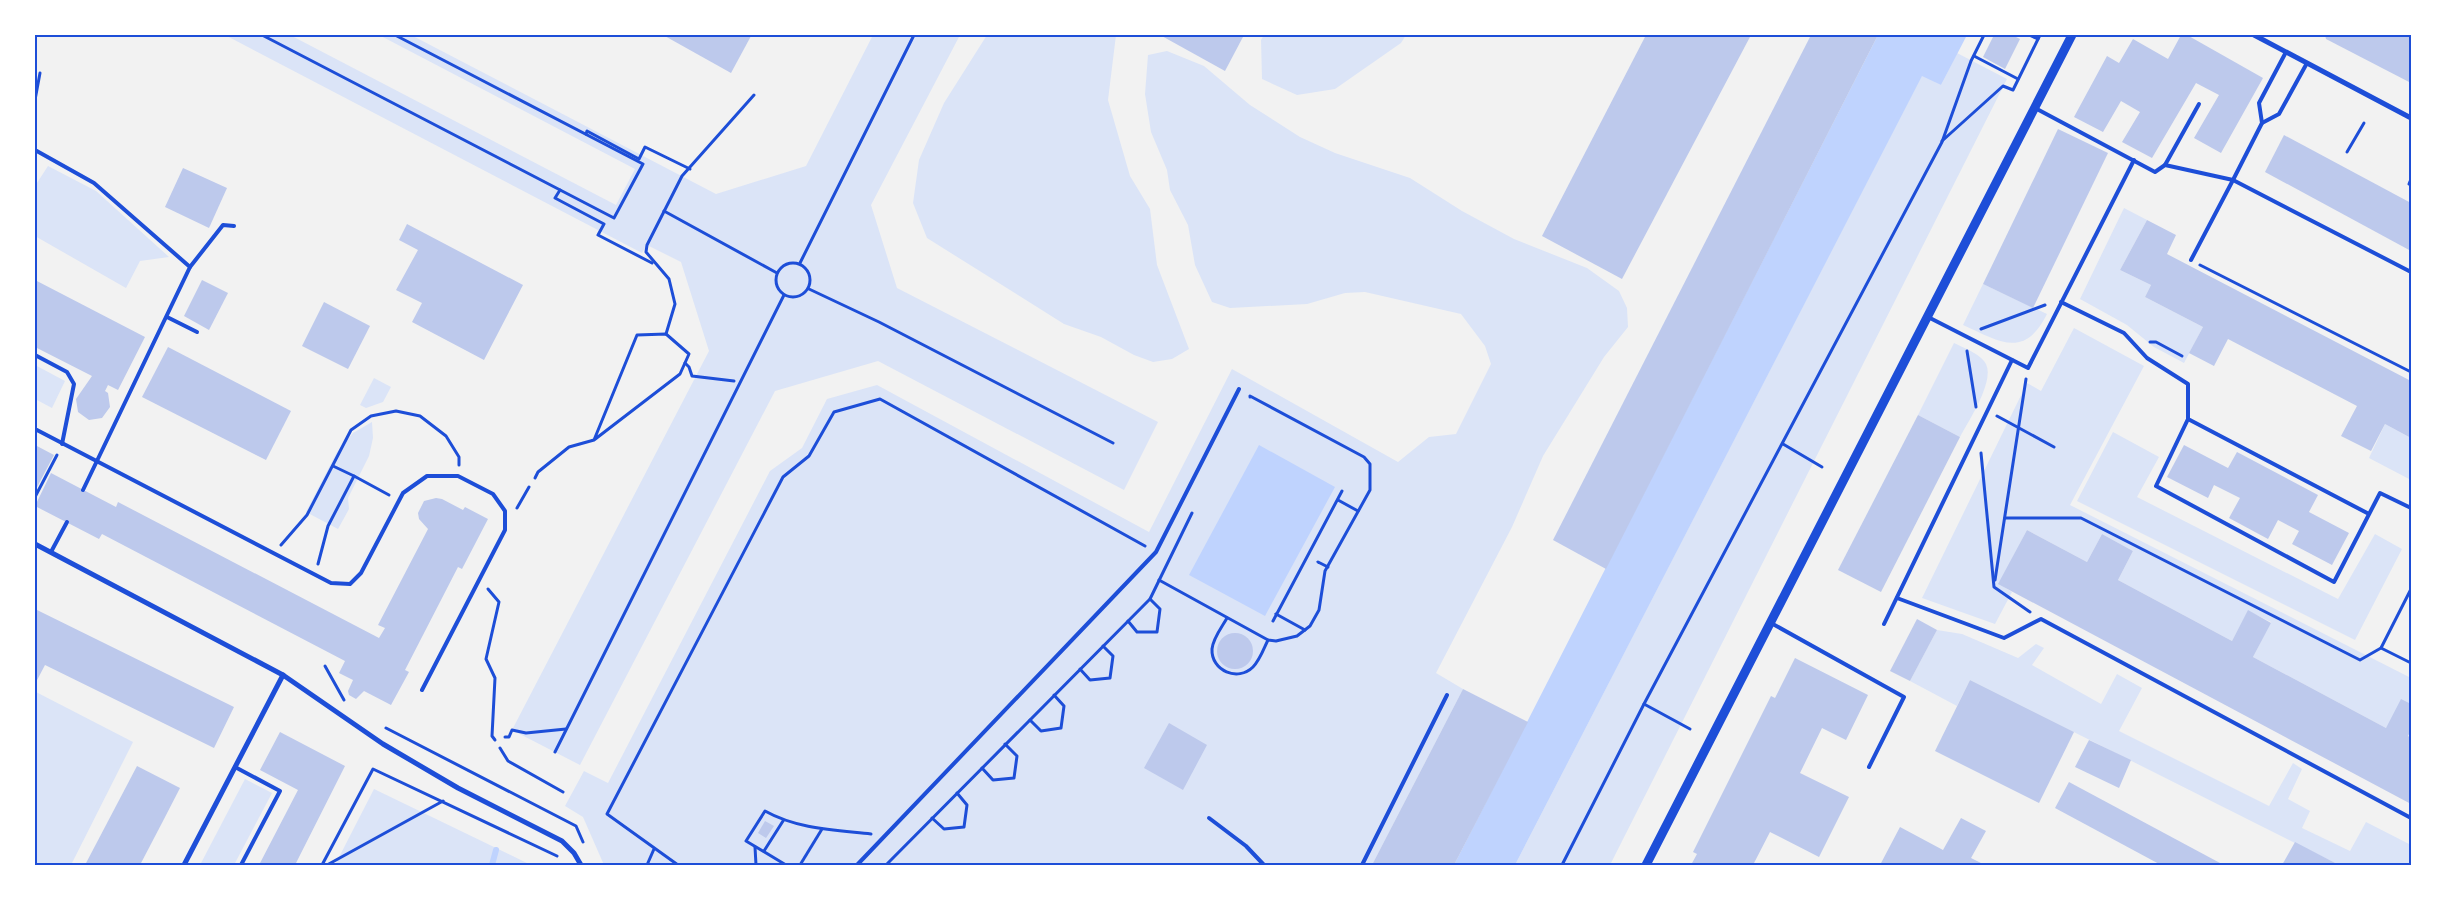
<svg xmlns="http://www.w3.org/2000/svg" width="2446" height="900" font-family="'IBM Plex Sans',sans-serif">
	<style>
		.green { fill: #dbe4f7 }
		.water { fill: #bfd3fe }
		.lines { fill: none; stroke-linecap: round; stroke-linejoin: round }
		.stream { stroke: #bfd3fe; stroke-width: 6 }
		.building { fill: #bdc9ec }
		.path { stroke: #1d4ed8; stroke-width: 3 }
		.service { stroke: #1d4ed8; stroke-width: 4 }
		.minor { stroke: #1d4ed8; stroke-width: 5 }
		.tertiary { stroke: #1d4ed8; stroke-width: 9 }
		.neatline { fill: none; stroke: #1d4ed8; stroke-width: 2 }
	</style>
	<rect width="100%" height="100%" fill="#f2f2f2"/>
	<g class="green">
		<polygon points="225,35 290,35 616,205 635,169 379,35 411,35 716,194 806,166 873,35 960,35 871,205 897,288 1158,422 1124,490 878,361 775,391 580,765 512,730 709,351 681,262 647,245 642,253"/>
		<polygon points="987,35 1116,35 1108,100 1130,176 1150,209 1157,265 1189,349 1172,359 1153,362 1134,355 1101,337 1064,324 927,238 913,203 919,160 944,103"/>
		<polygon points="1264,35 1406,35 1401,43 1335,89 1297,95 1262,79 1261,40"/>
		<polygon points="1167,51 1204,66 1250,105 1300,137 1335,153 1410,178 1462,211 1514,239 1587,268 1619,291 1627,308 1628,327 1604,357 1543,456 1512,527 1436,673 1463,689 1372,865 604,865 583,817 565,806 584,771 608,783 770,471 802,448 827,399 877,385 1149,532 1232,369 1398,462 1429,437 1456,434 1491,364 1485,346 1461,314 1365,292 1345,293 1307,304 1230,308 1212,302 1195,265 1188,225 1170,190 1167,170 1151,132 1145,94 1148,55"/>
		<polygon points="1957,53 2007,79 1610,865 1515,865 1922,75 1941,85"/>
		<polygon points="48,166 96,191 169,257 140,261 126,288 35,236 35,186"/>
		<polygon points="2124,208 2147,220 2120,270 2151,285 2145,297 2203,327 2184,363 2154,347 2127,325 2080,299"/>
		<path d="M1983,284L2047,314C2024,360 1999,341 1963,325Z"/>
		<polygon points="2074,328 2144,366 2070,505 2411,678 2411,704 2386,728 2253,657 2271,622 2248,611 2232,641 2118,580 2133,551 2102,534 2087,562 2027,530 1999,584 2012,592 1995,624 1922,598 2027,383 2041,391"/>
		<path d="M1954,343C1964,348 1976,352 1984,361C1998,377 1969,420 1960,437L1918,415Z"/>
		<polygon points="35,365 65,381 52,408 35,399"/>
		<polygon points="374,378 391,387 383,402 366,408 360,405"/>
		<polygon points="372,422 373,438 369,456 348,498 349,509 338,529 306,512 337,452 353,433"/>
		<polygon points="2385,424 2411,438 2411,480 2369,458"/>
		<polygon points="2113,432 2159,457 2137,497 2338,599 2375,534 2402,549 2355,640 2077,501"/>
		<polygon points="1937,630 1962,634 2018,658 2036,644 2044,648 2032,665 2101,704 2117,674 2142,688 2119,731 2269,806 2293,763 2302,769 2288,799 2310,811 2302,828 2350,851 2366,822 2411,845 2411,865 2339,865 1970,680 1957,706 1910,681"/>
		<polygon points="36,692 133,742 71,865 35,865"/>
		<polygon points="245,779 272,793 234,865 200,865"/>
		<polygon points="374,789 531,865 335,865"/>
	</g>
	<g class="water">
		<polygon points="1878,35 1967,35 1941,85 1922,76 1515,865 1454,865"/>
		<polygon points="1259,445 1335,487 1265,616 1189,575"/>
	</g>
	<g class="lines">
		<polyline class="stream" points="492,865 496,850"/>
	</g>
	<g class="building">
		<polygon points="663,35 749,35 751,36 731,73"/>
		<polygon points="1160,35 1244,35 1225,71"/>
		<polygon points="1646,35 1751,35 1622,279 1542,236"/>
		<polygon points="1811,35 1878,35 1606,569 1553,540"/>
		<polygon points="1994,35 2012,35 2020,39 2005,69 1983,57"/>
		<polygon points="2181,35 2187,35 2263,78 2221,153 2194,138 2219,95 2196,83 2152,158 2122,142 2140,112 2121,101 2103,132 2074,117 2107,56 2119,63 2133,39 2168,59"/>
		<polygon points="2325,35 2411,35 2411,83 2326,39"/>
		<polygon points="2058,129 2108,153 2033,308 1983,284"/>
		<polygon points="2284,135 2411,203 2411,251 2265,172"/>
		<polygon points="183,168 227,188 209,228 165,207"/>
		<polygon points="2147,220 2176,235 2167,254 2411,381 2411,438 2385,424 2371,451 2341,436 2357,406 2228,339 2214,366 2189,353 2203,327 2145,297 2151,285 2120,270"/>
		<polygon points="407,224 523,285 484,360 412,322 422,303 396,290 418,250 399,240"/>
		<polygon points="35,280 145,337 118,390 108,385 105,391 108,393 110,407 102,418 89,420 78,412 76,399 92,376 35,347"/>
		<polygon points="202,280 228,293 209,330 184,316"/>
		<polygon points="324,302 370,326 348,369 302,346"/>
		<polygon points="168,347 291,411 266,460 142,397"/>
		<polygon points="1918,415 1960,437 1881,592 1838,570"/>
		<polygon points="35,445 54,455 35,491"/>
		<polygon points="2184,445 2228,468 2237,452 2318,495 2309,512 2349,533 2332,565 2292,544 2299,531 2278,520 2268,539 2229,518 2240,498 2214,485 2208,498 2167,477"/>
		<polygon points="51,473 116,507 118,502 379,638 385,628 378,625 428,529 419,519 418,513 424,501 436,498 442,499 463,510 465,507 488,519 462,569 458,567 405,670 409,672 391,705 364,691 356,699 349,695 348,691 353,680 339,673 345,661 102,534 99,539 35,506"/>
		<polygon points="2027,530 2087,562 2102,534 2133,551 2118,580 2232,641 2248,610 2271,623 2253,657 2386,728 2401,699 2411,704 2411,730 2408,736 2411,738 2411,804 1998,584"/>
		<polygon points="35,609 234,707 214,748 45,665 35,684"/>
		<polygon points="1917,619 1937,630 1910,681 1890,671"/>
		<circle cx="1235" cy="651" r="18"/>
		<polygon points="1795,658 1868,695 1846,740 1822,728 1800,773 1849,797 1819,857 1770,832 1753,865 1691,865 1697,854 1693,852 1771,696 1775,698"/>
		<polygon points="1970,680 2074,732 2039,803 1935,751"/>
		<polygon points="1463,689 1528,722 1454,865 1372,865"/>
		<polygon points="1169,723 1207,745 1183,790 1144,768"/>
		<polygon points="280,732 345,766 295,865 259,865 298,790 260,770"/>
		<polygon points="2089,740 2131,760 2119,788 2075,767"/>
		<polygon points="137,766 180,788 163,821 140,865 85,865"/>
		<polygon points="2069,782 2220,863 2219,865 2161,865 2055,808"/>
		<polygon points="1961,818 1986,831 1971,858 1985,865 1880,865 1900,827 1943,850"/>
		<polygon points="765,821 774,826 766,838 758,833"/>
		<polygon points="2295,842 2339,865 2282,865"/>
	</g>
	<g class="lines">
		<g class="path">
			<polyline points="262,35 614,218 643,164 395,35"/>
			<polyline points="2029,35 2038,39"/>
			<polyline points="1974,56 2018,79"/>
			<polyline points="35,100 40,73"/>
			<polyline points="586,134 587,131 639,159 645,147 690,169"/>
			<polyline points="1942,141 2003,86 2013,90 2040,35"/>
			<polyline points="2347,152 2364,123"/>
			<polyline points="2409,184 2411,179"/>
			<polyline points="560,190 555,198 604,224 598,235 652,263"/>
			<polyline points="664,211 777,273"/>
			<circle cx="793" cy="280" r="17"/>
			<polyline points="800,263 914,35"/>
			<polyline points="2200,265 2411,372"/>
			<polyline points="809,289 879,322 1113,443"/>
			<polyline points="1981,329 2045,305"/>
			<polyline points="666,334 675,304 669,279 646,252 647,245 682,176 754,95"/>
			<polyline points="2150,342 2156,342 2182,356"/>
			<polyline points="1967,351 1976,407"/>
			<polyline points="685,363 689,367 692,376 734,381"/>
			<polyline points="1997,416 2054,447"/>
			<polyline points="1783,444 1822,467"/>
			<polyline points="1981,453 1994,587 2030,612"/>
			<polyline points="354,476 389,495"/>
			<polyline points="535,478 538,472 569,447 594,440 680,374 689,354 666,334 637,335 594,440"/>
			<polyline points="35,497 57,455"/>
			<polyline points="1338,500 1358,511"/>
			<polyline points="517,508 529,487"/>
			<polyline points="2005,518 2081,518 2360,660 2381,648 2411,589"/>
			<polyline points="281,545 307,515 351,430 371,416 396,411 420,416 446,436 459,457 459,465"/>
			<polyline points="1318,562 1328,567"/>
			<polyline points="318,564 328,526 354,476 333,466"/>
			<polyline points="1159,580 1268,640 1276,641 1297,636 1310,626 1319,610 1325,571 1370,490 1370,464 1364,457 1250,396 1250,397"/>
			<polyline points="1995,580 2026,379"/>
			<polyline points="488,589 499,602 486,659 495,678 492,736 495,740"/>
			<polyline points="1276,614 1305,630"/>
			<path d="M1227,618C1222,627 1213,638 1212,649C1211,671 1238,682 1253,667C1260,660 1264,648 1268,640"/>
			<polyline points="1128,621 1137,632 1157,632 1160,609 1150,599"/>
			<polyline points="1273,621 1342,491"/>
			<polyline points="2381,648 2411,663"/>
			<polyline points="325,666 344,700"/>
			<polyline points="1080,669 1090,680 1110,678 1113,656 1103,646"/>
			<polyline points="1644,704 1690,729"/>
			<polyline points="1030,720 1041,731 1061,728 1064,706 1054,695"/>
			<polyline points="386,728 576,826 583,842"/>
			<polyline points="505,737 509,737 512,730 526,733 566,729"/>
			<polyline points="500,748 508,761 563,792"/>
			<polyline points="555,752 784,295"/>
			<polyline points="982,768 993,780 1014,778 1017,756 1005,744"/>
			<polyline points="932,818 944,829 964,827 967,805 957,793"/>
			<polyline points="755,847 756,865"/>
			<polyline points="764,851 783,821"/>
			<polyline points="322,865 373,769 557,856"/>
			<polyline points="327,865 443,801"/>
			<polyline points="647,865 654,849"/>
			<polyline points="678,865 607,814 783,477 809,456 834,412 880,399 1145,546"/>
			<path d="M786,865L746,841L765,811C797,829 835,830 871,834"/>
			<polyline points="800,865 822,829"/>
			<polyline points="886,865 1150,599 1192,513"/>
			<polyline points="1562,865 1644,704 1942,142 1971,61 1984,35"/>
		</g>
		<g class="service">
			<polyline points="2035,108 2155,172 2165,165 2233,180 2262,123 2259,103 2286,52"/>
			<polyline points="2262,123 2279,114 2307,63"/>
			<polyline points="35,150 94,183 190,267 83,490"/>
			<polyline points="2165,165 2199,104"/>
			<polyline points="2191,260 2233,180 2411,272"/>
			<polyline points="190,267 223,225 234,226"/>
			<polyline points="2061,302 2124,333 2147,358 2188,384 2188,419"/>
			<polyline points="167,317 197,332"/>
			<polyline points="1928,317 2028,368 2134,160"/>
			<polyline points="35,355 67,372 74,384 62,444"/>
			<polyline points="35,429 331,583 350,584 361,573 403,493 427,476 458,476 493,494 505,511 505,530 422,690"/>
			<polyline points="2369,514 2188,419 2156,486 2334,582 2380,493 2411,508"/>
			<polyline points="51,552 67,522"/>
			<polyline points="1897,598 2004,638 2041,619 2411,818"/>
			<polyline points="1771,623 1904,697 1869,767"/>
			<polyline points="1884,624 2012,360"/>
			<polyline points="235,767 280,791 241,865"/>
			<polyline points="1209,818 1246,846 1264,865"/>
			<polyline points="857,865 1156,552 1239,389"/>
			<polyline points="1362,865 1447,695"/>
		</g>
		<g class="minor">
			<polyline points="2254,35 2411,118"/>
			<polyline points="35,544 283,675 383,744 458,788 562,841 574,853 581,865"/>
			<polyline points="184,865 283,675"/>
		</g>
		<polyline class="tertiary" points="1646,865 2072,35"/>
	</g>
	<rect width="2446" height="900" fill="none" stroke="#ffffff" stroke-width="72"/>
	<rect x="36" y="36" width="2374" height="828" class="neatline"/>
</svg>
